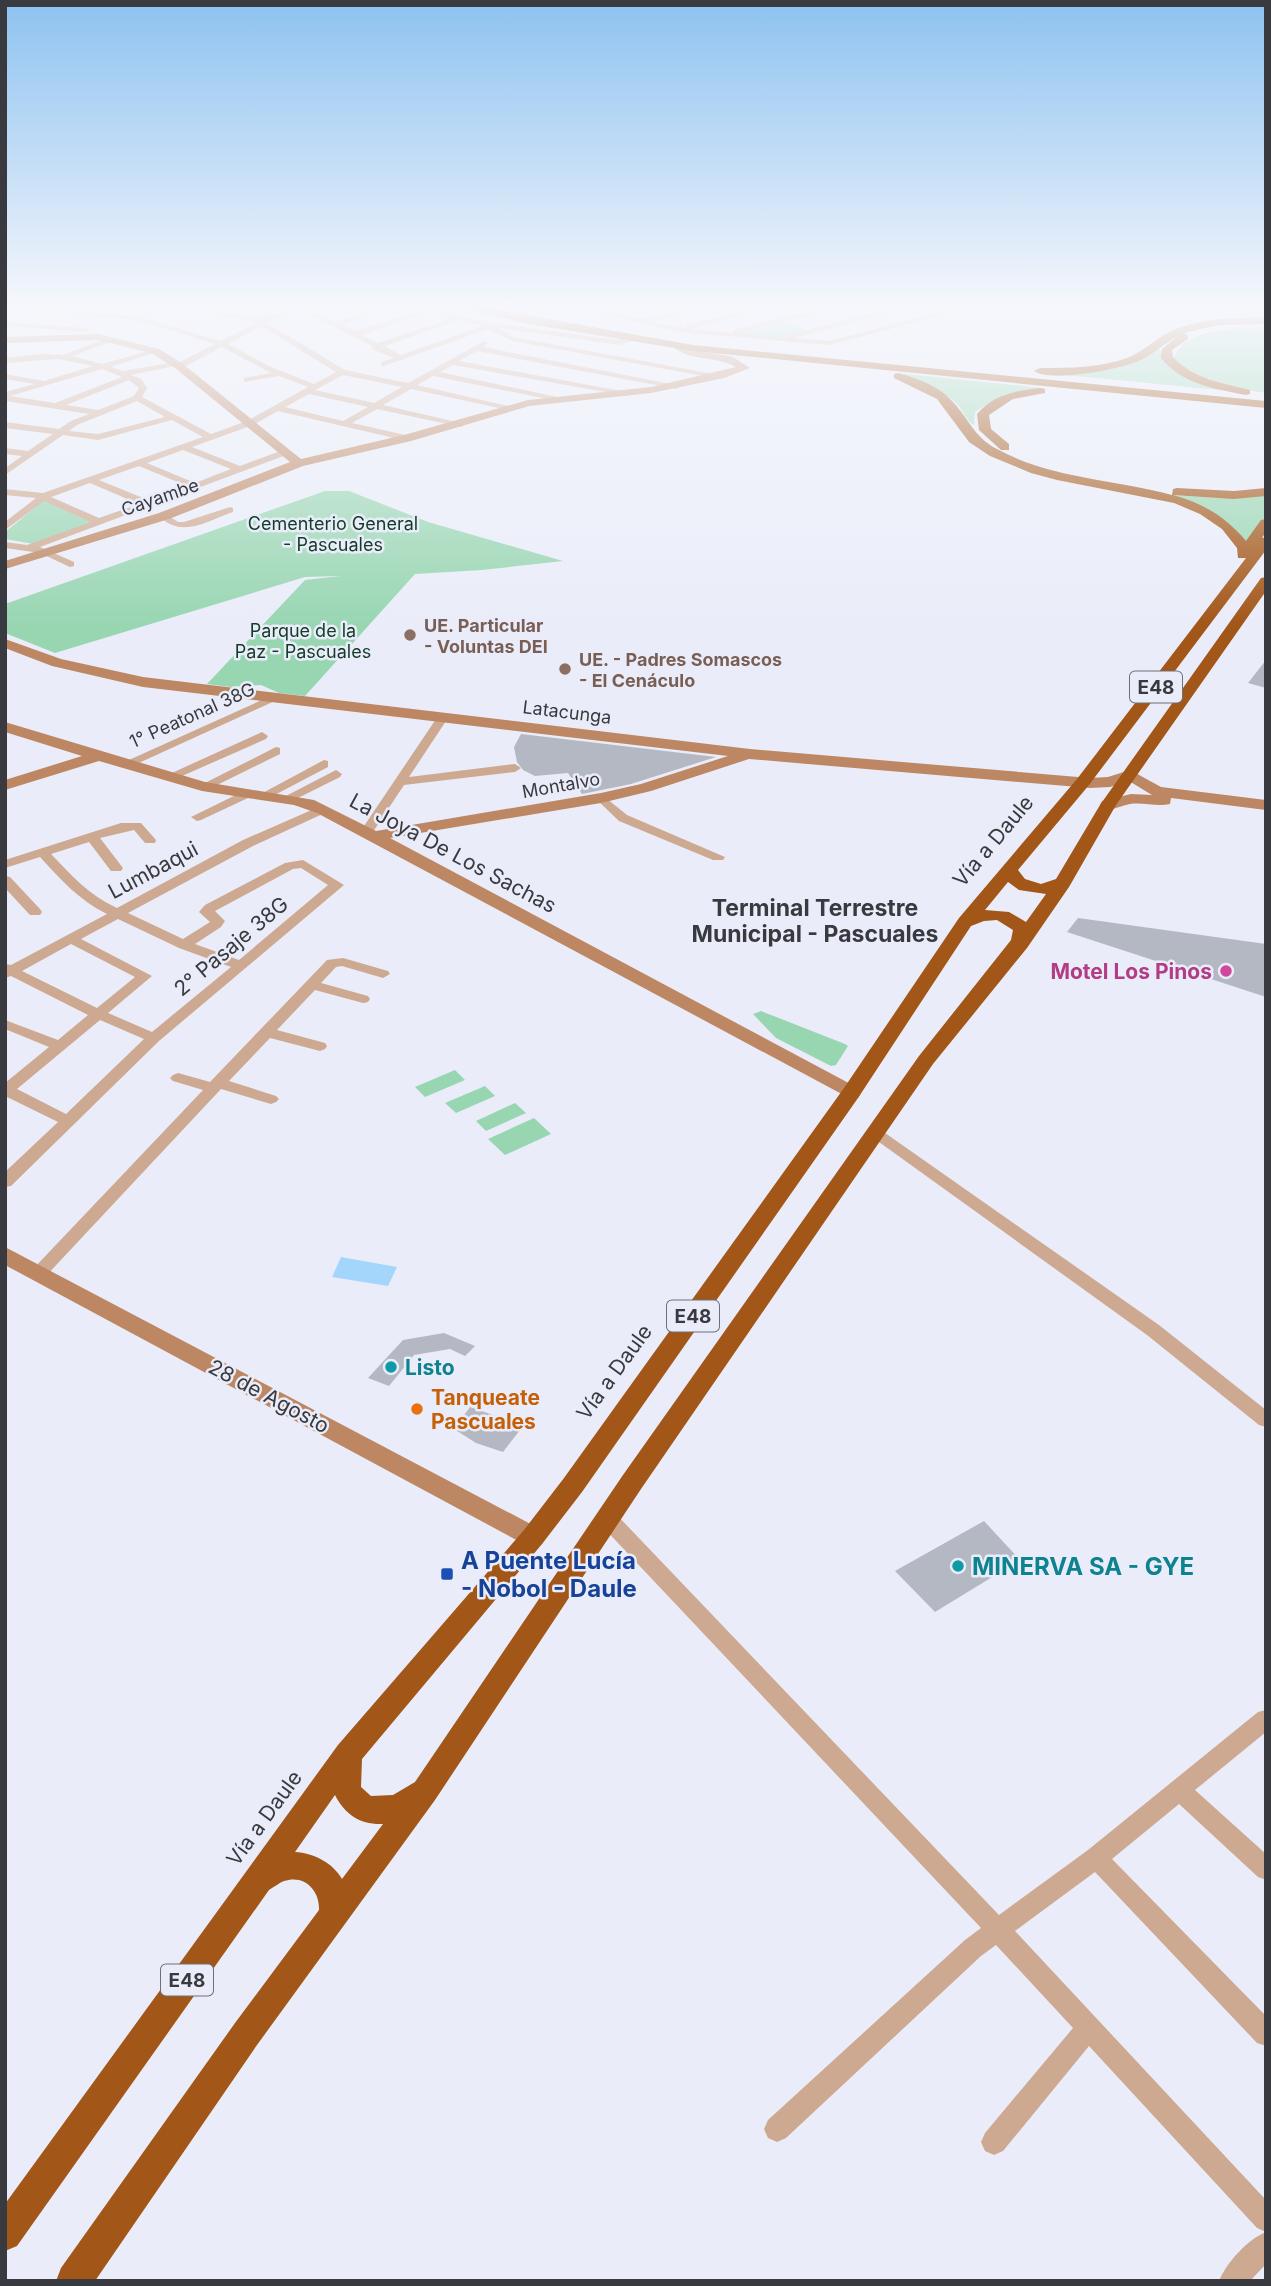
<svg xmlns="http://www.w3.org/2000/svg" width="1271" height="2286" font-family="Inter,sans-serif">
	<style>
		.green { fill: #98d6b2 }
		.water { fill: #a4d6fb }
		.building { fill: #b4b8c2 }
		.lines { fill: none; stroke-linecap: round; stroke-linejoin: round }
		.street { fill: #cea991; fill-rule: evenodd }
		.secondary { fill: #bd8763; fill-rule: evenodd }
		.highway { fill: #a25618; fill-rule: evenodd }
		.education-dot { fill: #8d6e63; stroke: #eaedf9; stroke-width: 2.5 }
		.hotel-dot { fill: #d1479c; stroke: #eaedf9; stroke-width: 2.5 }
		.culture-dot { fill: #0f9aa8; stroke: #eaedf9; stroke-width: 2.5 }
		.food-dot { fill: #e8710a; stroke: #eaedf9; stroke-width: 2.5 }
		.transit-dot { fill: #1a4fb4; stroke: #eaedf9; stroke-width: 2.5 }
		.labels { text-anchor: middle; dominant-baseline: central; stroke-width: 5; stroke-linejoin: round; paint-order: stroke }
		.far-street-label { font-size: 18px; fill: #393a3f; stroke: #eaedf9 }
		.far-park-label { font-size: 18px; fill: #113c27; stroke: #eaedf9 }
		.far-education-label { font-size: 18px; font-weight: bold; fill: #785e54; stroke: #eaedf9; text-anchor: start }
		.shield { fill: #eaedf9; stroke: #6e7077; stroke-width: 2 }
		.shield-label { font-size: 19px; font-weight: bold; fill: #393a3f }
		.street-label { font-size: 21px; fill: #393a3f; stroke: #eaedf9 }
		.hotel-label { font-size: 21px; font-weight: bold; fill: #b23c85; stroke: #eaedf9; text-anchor: end }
		.culture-label { font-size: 21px; font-weight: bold; fill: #0d838f; stroke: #eaedf9; text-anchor: start }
		.food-label { font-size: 21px; font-weight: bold; fill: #c56008; stroke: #eaedf9; text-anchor: start }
		.neighbourhood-label { font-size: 23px; font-weight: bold; fill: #393a3f; stroke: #eaedf9 }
		.near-transit-label { font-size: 24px; font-weight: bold; fill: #164399; stroke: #eaedf9; text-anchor: start }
		.near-culture-label { font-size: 24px; font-weight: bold; fill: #0d838f; stroke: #eaedf9; text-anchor: start }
	</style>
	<rect width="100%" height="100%" fill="#eaedf9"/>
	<g class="green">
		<polygon points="788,322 810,330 776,339 734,335"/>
		<path d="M1266,327V393C1232,388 1202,380 1174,360C1179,328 1240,328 1266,327Z"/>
		<path d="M1159,349L1171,368L1240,392L1055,374C1093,372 1126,369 1159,349Z"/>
		<path d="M897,373L1042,388C1017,391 996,397 975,412L974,425C965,420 964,411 957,404C940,388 918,381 897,373Z"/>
		<polygon points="325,491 349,491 428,522 563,561 482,570 415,574 305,696 279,693 261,685 230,687 207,684 305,580 340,576 305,577 55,653 5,633 5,604"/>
		<path d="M1171,495L1230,498L1266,495V517L1246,546C1229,516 1200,508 1171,495Z"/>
		<polygon points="44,500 95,522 34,544 5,539 5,532"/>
		<polygon points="761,1011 845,1044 848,1046 836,1065 831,1066 776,1038 753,1014"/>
		<polygon points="455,1070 465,1080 425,1097 415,1087"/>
		<polygon points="485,1086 495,1096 456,1113 445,1103"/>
		<polygon points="515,1103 526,1113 486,1131 476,1121"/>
		<polygon points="534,1118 551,1134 505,1155 488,1139"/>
	</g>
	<polygon class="water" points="341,1257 397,1267 388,1286 332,1277"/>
	<g class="building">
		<polygon points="1266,660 1266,688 1248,683"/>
		<polygon points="521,734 716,757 631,784 582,794 568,773 535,776 523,770 517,762 514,747"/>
		<polygon points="1078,918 1266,944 1266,997 1067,932"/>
		<polygon points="444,1333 475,1346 465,1356 450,1349 414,1355 389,1386 368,1378 403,1340"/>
		<polygon points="470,1407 496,1416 520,1430 503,1452 476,1443 454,1429"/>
		<polygon points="984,1521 1020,1560 935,1612 895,1571"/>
	</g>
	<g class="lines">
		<g class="street">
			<path d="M5,306L137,316L221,341L257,322L168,306H188L264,318L246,306H256L272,315C303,302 308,307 336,322L380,306H392L342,325L356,331L419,310L407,306H422L485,322L618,340L629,337L632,341L619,345L499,328L514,337L724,376L720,379L512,341L488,329L384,366H381V362L394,358L372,349V346L300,309L267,323L345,370L408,383L484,341L488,343L483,347L681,386L677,389L477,351L459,361L632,393L628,396L453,365L440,372L567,399L563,402L433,376L417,385L512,407L508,410L411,389L383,405L465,424L461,427L377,409L352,423L410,436V440L407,441L278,411L253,425L192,447L240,466L286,449L289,450V454L40,547L74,562V566L70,567L40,553L5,548V542L27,545L91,522L44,501L5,530V522L36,498L5,495V489L43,493L203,437L172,420L98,440L63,435L5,475V468L22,456L5,454V448L28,451L53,434L5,428V422L59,429L71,421L89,414L5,401V392L35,384L5,379V374L44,381L93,366L58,359L5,363V358L41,354L63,355L110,337L113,341L72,356L102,364L155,349L159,351L111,367L123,371L175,362L178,363L215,344L136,320L5,309ZM428,312L451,318L378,343L362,335ZM459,320L482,326L401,355L385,346ZM261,326L336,372L314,384L271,367L228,344ZM222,347L271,373L244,378V382L279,376L308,387L247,421L211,434L142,397L147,388L141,379L131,375L175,366L182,368ZM102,369L122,377L55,403L10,396ZM343,375L402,387L374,403L315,390ZM129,380L139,388L134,396L98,410L66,405ZM309,394L368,407L343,421L285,407ZM137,401L165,417L98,434L69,431L77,425ZM183,450L231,469L195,483L147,463ZM139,466L187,486L148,500L99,480ZM90,483L139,504L99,518L51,497Z"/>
			<path d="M566,306C581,306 593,311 607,312C620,313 634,306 648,306L619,315L642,319L697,306H712L652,322L686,328V325L761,306H775L691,329L733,333L734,330L832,306H847L741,333L786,338L787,335L871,314L851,306C862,306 872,312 881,312C893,312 905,306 918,306L794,338L829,341L964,306H979L829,345L679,332Z"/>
			<polygon points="5,322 86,328 90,330 86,332 5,326"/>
			<path d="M230,507L233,508V512C207,521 182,539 159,516L164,513L178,522H184Z"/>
			<polygon points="273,695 279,698 277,700 130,767 122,767 120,764"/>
			<polygon points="442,714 448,718 409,777 515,764 521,768 515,772 404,785 371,835 361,835 360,832 438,716"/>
			<polygon points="262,732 268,736 266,739 173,780 169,781 163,777"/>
			<polygon points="276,747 280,748 280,754 207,790 203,791 197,787"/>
			<polygon points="324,760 328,761 328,767 267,799 259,799 257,796"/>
			<polygon points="336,770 342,774 340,777 292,801 284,801 282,798"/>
			<polygon points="244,791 248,792 248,798 201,820 197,821 191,817"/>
			<polygon points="601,794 627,815 725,857 723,860 713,860 619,821 595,798"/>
			<path d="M323,805L329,809L327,812L253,846L128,913L183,939L210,922L199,912L205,905L285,863L303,860L344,885L159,1041L11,1186L5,1187V1172L58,1122L5,1096V1083L49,1047L5,1029V1020L58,1040L88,1015L11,976L5,978V964L11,965L107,914C80,901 60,879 40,857L5,868V860L121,823H141L156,840L155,843H145L134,830L100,838L123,868L121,871H111L89,842L51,854C71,875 90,896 117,908L243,840ZM301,868L328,885L239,960L195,944L221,927L225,921L215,911L293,869ZM118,919L179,948L231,967L152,1032L108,1013L152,976L81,939ZM71,944L135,977L97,1008L22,971ZM100,1020L144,1039L66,1114L17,1089Z"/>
			<polygon points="5,876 10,877 40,909 42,912 40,915 30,915 5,888"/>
			<polygon points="343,958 388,971 390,974 383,978 342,966 336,967 321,983 368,996 370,999 368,1002 363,1003 315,990 277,1030 325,1043 327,1046 325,1049 320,1051 270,1038 229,1081 276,1096 279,1099 276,1102 271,1104 221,1089 45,1277 33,1277 31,1273 33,1269 203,1090 173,1081 170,1078 173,1075 178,1073 210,1082 327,960"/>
			<polygon points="878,1128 1159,1325 1266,1410 1266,1427 1259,1425 1147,1335 872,1137 870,1133"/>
			<polygon points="608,1511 615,1513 999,1915 1088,1850 1258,1712 1266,1710 1266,1732 1195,1790 1266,1854 1266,1880 1258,1877 1179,1804 1112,1859 1266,2016 1266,2046 1257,2043 1095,1872 1015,1931 1266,2200 1266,2232 1257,2228 1089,2046 1003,2151 994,2155 985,2151 981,2142 985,2133 1073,2028 996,1945 981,1956 786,2138 777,2142 768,2138 764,2129 768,2120 965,1940 981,1928 601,1525 598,1519 601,1513"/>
			<path d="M1266,2232V2264L1250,2281H1219C1226,2263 1248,2239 1266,2232Z"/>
		</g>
		<g class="secondary">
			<path d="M98,334L159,349L183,364L301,459L404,435L528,400L651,387L736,367C715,355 688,362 671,345L676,342L695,350L733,357L750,368L724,378L651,393L529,406L411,441L303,466L169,519L5,569V561L159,513L290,462L175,368L151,353L98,340L5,343V337Z"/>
			<path d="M5,639L61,659L143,677L750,749L1090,778L1108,777L1130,770L1161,787L1266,800V810L1171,798L1170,804C1157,807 1143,802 1130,804C1120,806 1112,811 1102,809L1100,805L1102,801L1131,794L1152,795L1129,781L1110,787L1090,788L749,759L651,791L601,803L390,838L858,1088L861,1093L858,1098L851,1099L317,813L294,805L202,791L99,761L5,790V780L82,756L5,732V722L205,782L314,800L376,831L601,793L641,784L728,756L143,687L52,666L5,648Z"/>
			<polygon points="5,1247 542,1530 546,1537 542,1544 533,1548 524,1544 5,1265"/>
		</g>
		<g class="highway">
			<polygon points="455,306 476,306 693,345 1266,401 1266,408 693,351 529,324"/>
			<path d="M1266,318V324L1219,325L1188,332L1184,334L1188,335V339L1172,350L1173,357C1194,379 1222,383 1250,390V394L1246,395C1215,389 1182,384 1161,358L1162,349L1178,336C1165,343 1155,353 1141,360C1122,369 1051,383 1034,371L1040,368C1069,368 1099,368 1127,358C1143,352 1154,340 1169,332C1199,318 1233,317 1266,318Z"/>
			<path d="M898,373C916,378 937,385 950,399C968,416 973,437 997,449C1051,479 1114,479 1172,495L1173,489L1177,488L1234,491L1266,488V496L1234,499L1173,495C1203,503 1226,517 1246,541L1261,520L1266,519V532L1262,538L1266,537V550L1089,785L1018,870L1025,879L1041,884L1056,879L1100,805L1261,578L1266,577V591L1116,805L1069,887L1027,948L933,1064L641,1489L435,1800L257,2045L95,2281H56L61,2268L235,2023L319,1910C320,1891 305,1874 284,1881C279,1883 274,1887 269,1890L17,2246L5,2251V2204L338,1745L524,1530L564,1478L844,1088L959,918L1077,779L1246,558H1238L1237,548L1222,529L1200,514L1174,503L1057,480L1031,473L990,456L969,442L937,399L894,378V374ZM1008,882L1019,890L1046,894L1026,922L1009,912L985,910ZM997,920L1013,930L1011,940L919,1056L623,1475L415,1782L393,1795L371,1796L361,1787L362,1759L542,1544L582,1492L858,1098L971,926L984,921ZM335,1795C345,1815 361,1825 383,1824L342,1879C333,1863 314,1853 295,1852Z"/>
			<path d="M1041,388L1045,389V393L1013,399L989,415L991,429L1009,444V450H1001L979,430L977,414C993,395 1017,390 1041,388Z"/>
		</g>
	</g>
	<linearGradient id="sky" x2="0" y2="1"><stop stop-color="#8dc2f0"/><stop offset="0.49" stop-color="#f6f7fc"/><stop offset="1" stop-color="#f6f7fc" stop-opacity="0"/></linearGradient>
	<rect width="1271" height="626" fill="url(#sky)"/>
	<g class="education-dot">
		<circle cx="410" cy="635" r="7"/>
		<circle cx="565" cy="669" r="7"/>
	</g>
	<circle class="hotel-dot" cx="1226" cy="971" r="7"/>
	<g class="culture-dot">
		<circle cx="391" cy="1367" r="7"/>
		<circle cx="958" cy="1566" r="7"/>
	</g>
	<circle class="food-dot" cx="417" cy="1409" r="7"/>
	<rect class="transit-dot" x="440" y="1567" width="14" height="14" rx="3.5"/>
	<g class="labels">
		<g class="far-street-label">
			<text transform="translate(160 497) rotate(-19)">Cayambe</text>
			<text transform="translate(567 712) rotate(7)">Latacunga</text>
			<text transform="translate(192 715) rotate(-24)">1° Peatonal 38G</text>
			<text transform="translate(561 785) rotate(-10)">Montalvo</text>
		</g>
		<g class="far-park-label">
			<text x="333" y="523">Cementerio General<tspan x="333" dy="21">- Pascuales</tspan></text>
			<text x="303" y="630">Parque de la<tspan x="303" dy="21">Paz - Pascuales</tspan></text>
		</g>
		<g class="far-education-label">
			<text x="424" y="625">UE. Particular<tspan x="424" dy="21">- Voluntas DEI</tspan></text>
			<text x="579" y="659">UE. - Padres Somascos<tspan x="579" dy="21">- El Cenáculo</tspan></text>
		</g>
		<g class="shield">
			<rect x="1130" y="671.5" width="52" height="31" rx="5"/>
			<rect x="667" y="1300.5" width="52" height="31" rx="5"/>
			<rect x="161" y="1964.5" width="52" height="31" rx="5"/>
		</g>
		<g class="shield-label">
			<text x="1156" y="687">E48</text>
			<text x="693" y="1316">E48</text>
			<text x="187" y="1980">E48</text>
		</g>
		<g class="street-label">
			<text transform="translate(993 841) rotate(-50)">Vía a Daule</text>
			<text transform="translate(453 853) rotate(28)">La Joya De Los Sachas</text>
			<text transform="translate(153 870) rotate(-28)">Lumbaqui</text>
			<text transform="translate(231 946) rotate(-40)">2° Pasaje 38G</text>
			<text transform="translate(614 1372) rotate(-54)">Vía a Daule</text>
			<text transform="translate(269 1396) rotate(28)">28 de Agosto</text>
			<text transform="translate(264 1818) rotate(-54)">Vía a Daule</text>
		</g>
		<g class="hotel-label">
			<text x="1212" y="971">Motel Los Pinos</text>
		</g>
		<g class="culture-label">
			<text x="405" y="1367">Listo</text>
		</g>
		<g class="food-label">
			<text x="431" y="1397">Tanqueate<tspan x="431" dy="24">Pascuales</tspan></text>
		</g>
		<g class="neighbourhood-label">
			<text x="815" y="908">Terminal Terrestre<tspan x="815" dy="26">Municipal - Pascuales</tspan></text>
		</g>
		<g class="near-transit-label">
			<text x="461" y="1560">A Puente Lucía<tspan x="461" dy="28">- Nobol - Daule</tspan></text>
		</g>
		<g class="near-culture-label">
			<text x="972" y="1566">MINERVA SA - GYE</text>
		</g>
	</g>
	<rect width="1271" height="2286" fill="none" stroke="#393a3f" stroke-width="14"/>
</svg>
